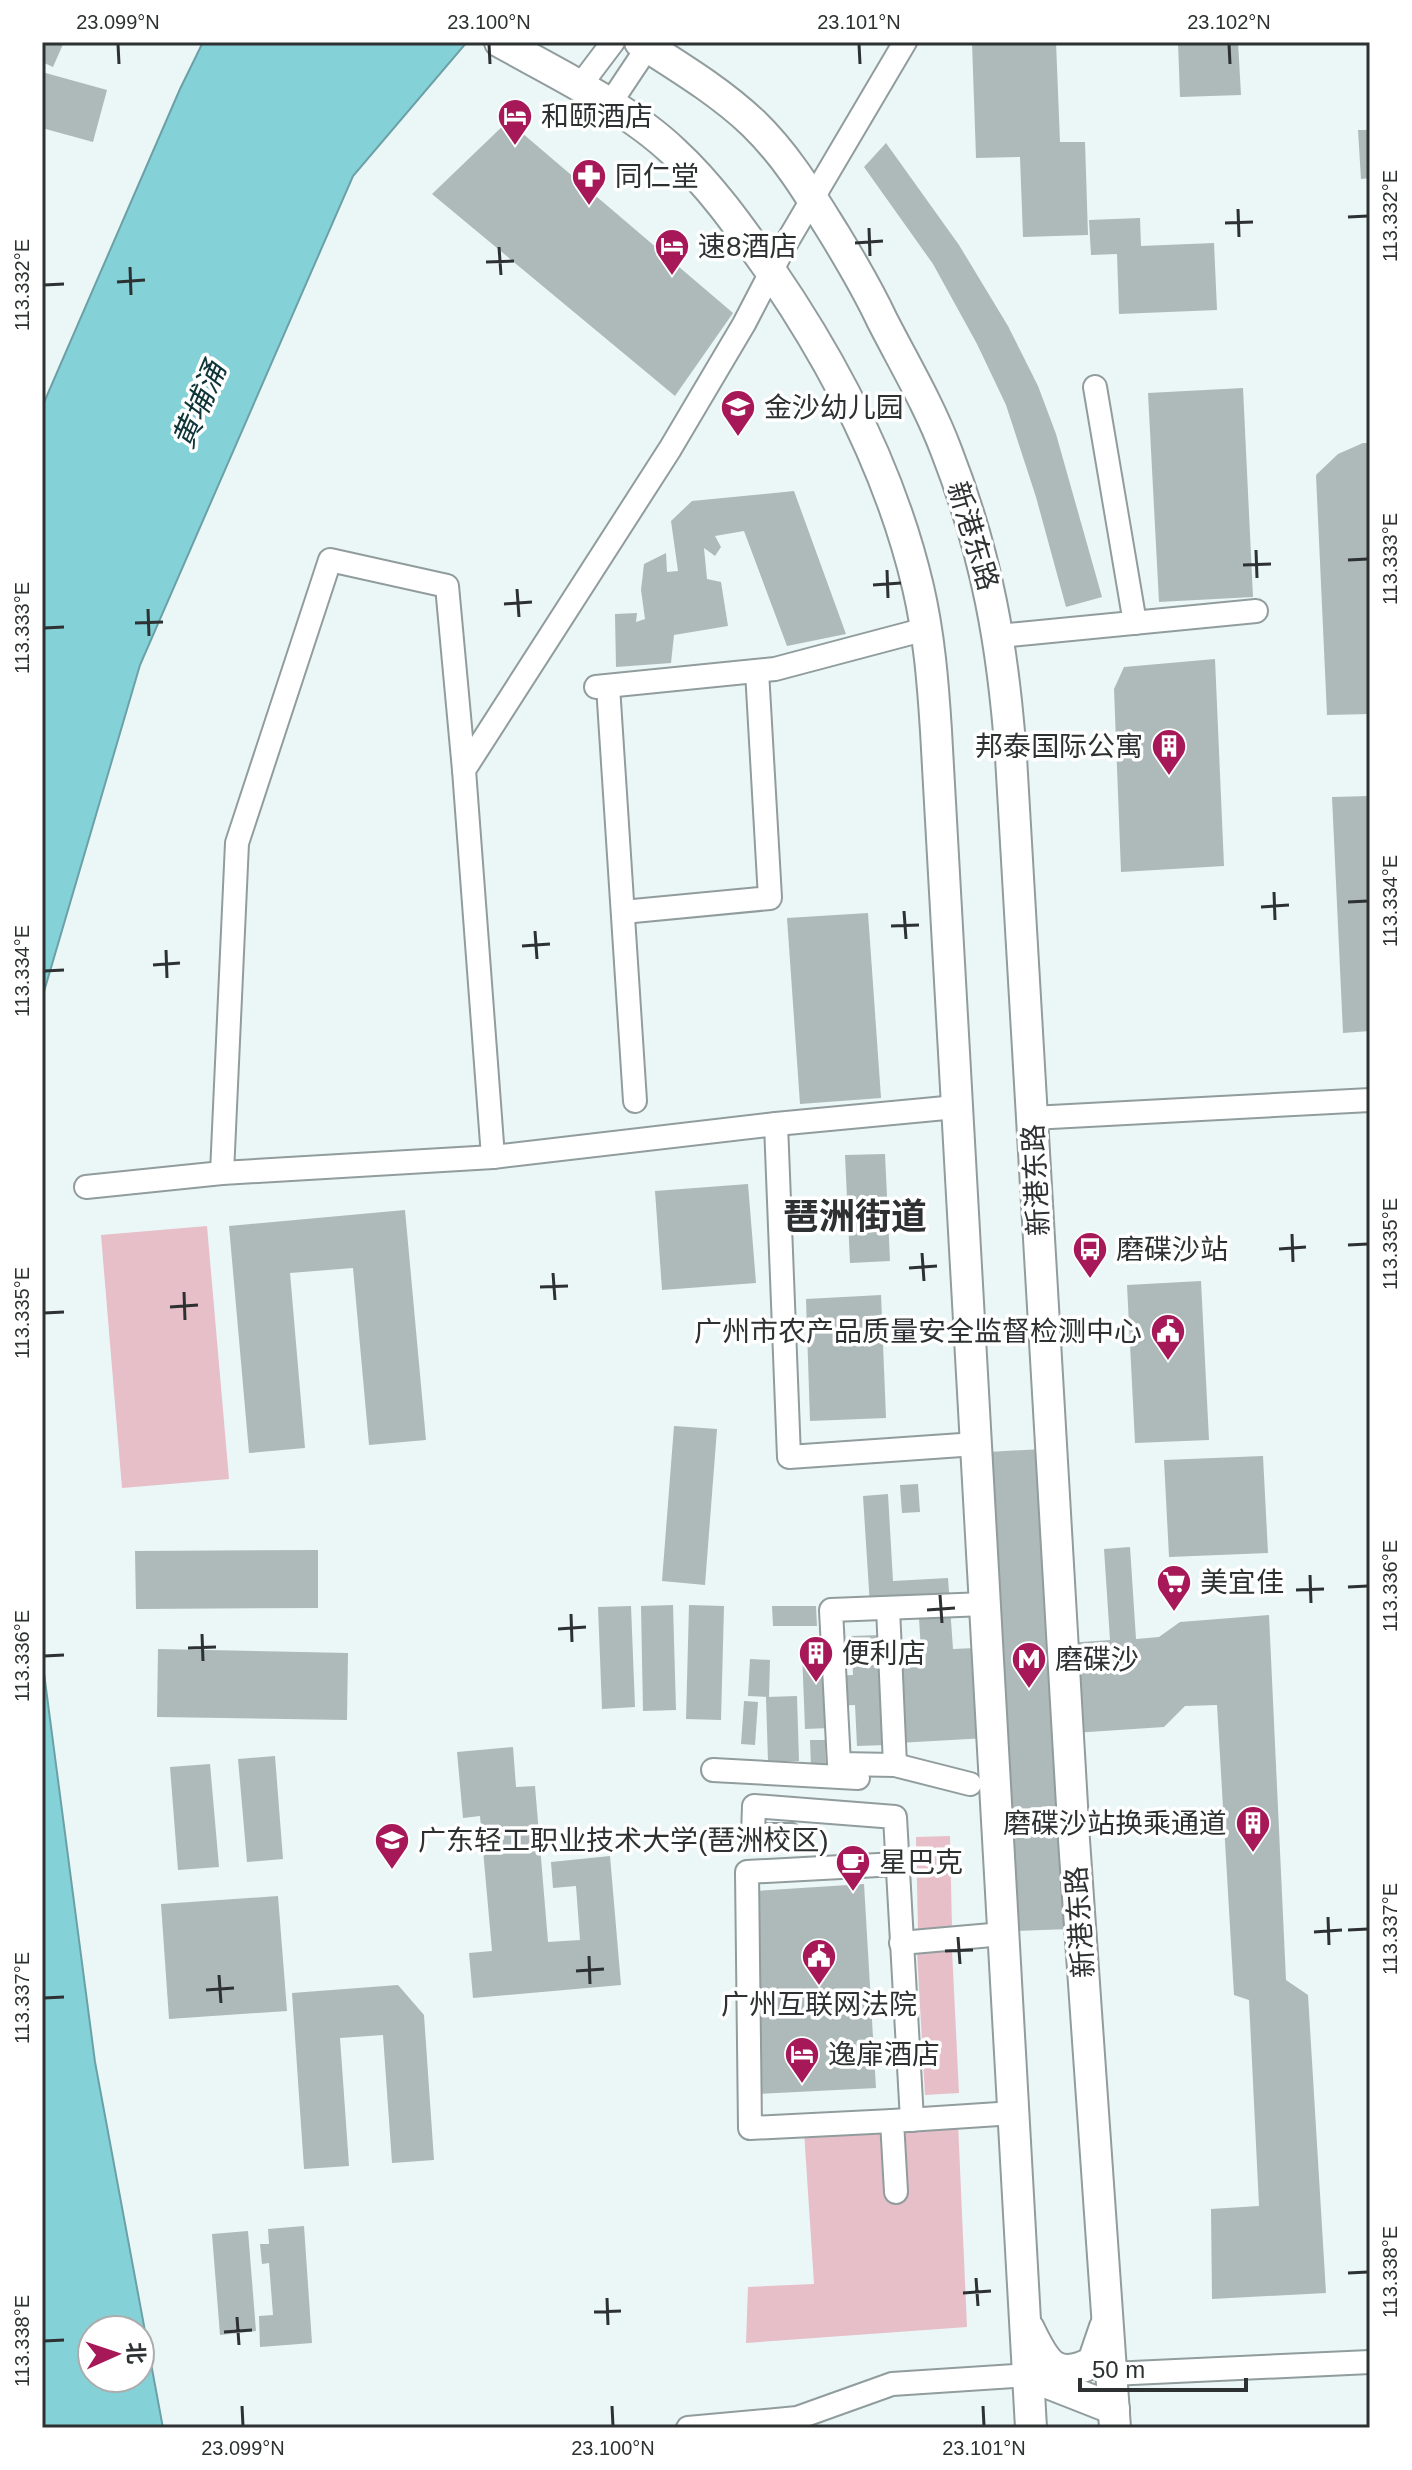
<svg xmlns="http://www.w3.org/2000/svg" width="1412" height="2470" font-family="Arial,'Noto Sans SC',sans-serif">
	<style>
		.green { fill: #e6bfc9 }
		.water { fill: #85d1d8; stroke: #6ba1a6; stroke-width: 2; fill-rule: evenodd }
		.building { fill: #aeb9ba }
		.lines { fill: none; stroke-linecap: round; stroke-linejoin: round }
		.minor-casing { stroke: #919c9d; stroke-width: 26 }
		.major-casing { stroke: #919c9d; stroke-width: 34 }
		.minor { stroke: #fff; stroke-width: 22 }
		.major { stroke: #fff; stroke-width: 30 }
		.ticks { fill: none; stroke: #2d3131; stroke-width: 3 }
		.labels { text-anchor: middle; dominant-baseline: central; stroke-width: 7; stroke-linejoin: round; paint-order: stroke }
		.poi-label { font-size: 28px; fill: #2d3131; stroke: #fff; text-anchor: start }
		.street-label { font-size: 28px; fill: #2d3131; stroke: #fff }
		.water-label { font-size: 30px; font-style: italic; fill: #0f3539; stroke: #fff }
		.district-label { font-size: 36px; font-weight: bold; fill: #2d3131; stroke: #fff }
		.neatline { fill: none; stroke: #2d3131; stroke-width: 3 }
		.ticks-label { font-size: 20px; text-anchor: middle; fill: #2d3131 }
	</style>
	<rect width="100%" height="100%" fill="#ebf6f7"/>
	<g class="green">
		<polygon points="207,1226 229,1479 122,1488 101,1235"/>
		<polygon points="950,1836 952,1929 918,1930 916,1837"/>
		<polygon points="952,1950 959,2093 925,2095 917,1952"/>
		<polygon points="958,2123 967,2327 746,2343 748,2287 814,2284 804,2131"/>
	</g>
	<g class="water">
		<polygon points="203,42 467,42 353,176 140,665 43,995 42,1008 42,407 180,89"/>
		<path d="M42,1658L95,2062L163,2428H42ZM92,2330H140V2378H92Z"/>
	</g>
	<g class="building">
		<polygon points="42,42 64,42 53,67 42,62"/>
		<polygon points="972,42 1056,42 1060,142 1085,142 1088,235 1023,237 1020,157 976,158"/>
		<polygon points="1178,42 1238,42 1241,95 1180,97"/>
		<polygon points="42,72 107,90 93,142 42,128"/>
		<polygon points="508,121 733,313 675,396 432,194"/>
		<polygon points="1358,130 1370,130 1370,178 1361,179"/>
		<polygon points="886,143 959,245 1008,326 1038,386 1056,434 1102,597 1066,607 1036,497 1006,405 977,344 933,264 864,167"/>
		<polygon points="1140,218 1141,246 1214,243 1217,310 1119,314 1117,254 1091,255 1089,220"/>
		<polygon points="1243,388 1253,597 1159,602 1148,393"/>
		<polygon points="1363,443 1370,443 1370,714 1327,715 1316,475 1338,454"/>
		<polygon points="794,491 846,634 787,646 744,531 715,536 721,547 715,556 704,548 707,579 721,582 728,626 674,635 671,663 616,667 615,614 637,613 636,622 645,619 641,590 644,564 666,553 667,572 678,571 671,521 692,501"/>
		<polygon points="1215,659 1224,866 1121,872 1114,689 1124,667"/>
		<polygon points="1370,796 1370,1031 1343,1033 1332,797"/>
		<polygon points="868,913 881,1098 800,1104 787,918"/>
		<polygon points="885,1154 890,1261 850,1263 845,1155"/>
		<polygon points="748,1184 756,1283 662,1290 655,1191"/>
		<polygon points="405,1210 426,1440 369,1445 353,1268 290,1273 305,1448 249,1453 229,1226"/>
		<polygon points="1201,1281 1209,1440 1135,1443 1127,1285"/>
		<polygon points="881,1295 886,1418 810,1421 806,1299"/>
		<polygon points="674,1426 717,1429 705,1585 662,1581"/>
		<polygon points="1042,1449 1052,1644 1110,1640 1104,1549 1130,1547 1136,1639 1159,1637 1180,1622 1269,1615 1286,1980 1308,1995 1326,2293 1212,2299 1211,2209 1259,2206 1249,2000 1234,1995 1217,1705 1185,1706 1164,1727 1058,1734 1069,1929 1015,1931 1004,1737 898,1743 893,1652 921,1651 918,1602 870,1606 863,1496 888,1494 893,1581 948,1578 953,1649 999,1647 988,1452"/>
		<polygon points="1263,1456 1268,1553 1169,1557 1164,1460"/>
		<polygon points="918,1484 920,1512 902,1513 900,1485"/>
		<polygon points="318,1550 318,1608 136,1609 135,1551"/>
		<polygon points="673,1605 676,1710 643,1711 641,1606"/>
		<polygon points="689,1605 724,1606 721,1720 686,1719"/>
		<polygon points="631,1606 635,1707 602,1709 598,1607"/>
		<polygon points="772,1606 816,1606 817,1626 773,1626"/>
		<polygon points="881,1635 886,1745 857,1746 855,1705 829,1706 830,1728 805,1729 802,1651 826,1649 828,1676 853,1675 851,1636"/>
		<polygon points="158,1649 348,1653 347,1720 157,1717"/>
		<polygon points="750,1659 770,1660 769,1697 748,1696"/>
		<polygon points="797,1696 799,1761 768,1762 766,1697"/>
		<polygon points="744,1701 758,1702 755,1745 741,1744"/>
		<polygon points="810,1740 825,1740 826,1768 811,1768"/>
		<polygon points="513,1747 516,1787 535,1786 548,1942 580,1940 576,1886 553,1888 551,1862 610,1856 621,1985 473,1998 469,1953 492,1951 480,1816 463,1818 457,1752"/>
		<polygon points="275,1756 283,1859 247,1862 238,1759"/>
		<polygon points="210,1764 219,1867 178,1870 170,1767"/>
		<polygon points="864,1884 876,2088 759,2094 756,1891"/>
		<polygon points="278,1896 287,2011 169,2019 161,1904"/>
		<polygon points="398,1985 424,2015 434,2160 392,2163 383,2035 340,2038 349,2166 304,2169 292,1993"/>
		<polygon points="304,2226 312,2343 260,2347 259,2316 273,2315 269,2263 262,2264 260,2244 269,2244 268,2229"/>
		<polygon points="248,2231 256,2331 220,2335 212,2234"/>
	</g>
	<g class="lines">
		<g class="minor-casing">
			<g id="minor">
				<polyline points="579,87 613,42"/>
				<polyline points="609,105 651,42"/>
				<polyline points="1095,387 1135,623"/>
				<polyline points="999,636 1256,611"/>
				<polyline points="608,686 635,1101"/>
				<polyline points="596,687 775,669 926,629"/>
				<polyline points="623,912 770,898 757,671"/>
				<polyline points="1032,1118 1370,1100"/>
				<polyline points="776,1124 789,1457 976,1444"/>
				<polyline points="493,1157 464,770 670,449 744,324 784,247 905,42"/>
				<polyline points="222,1173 237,843 330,560 447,586 464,770"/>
				<polyline points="86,1187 222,1173 493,1157 776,1124 956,1107"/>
				<polyline points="888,1608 895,1765"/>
				<polyline points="713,1770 858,1778"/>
				<polyline points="970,1784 895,1765 839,1764 831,1610 985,1604"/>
				<polyline points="791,1835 753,1835 754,1806 895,1817 912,2120"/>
				<polyline points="901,1943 1003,1934"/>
				<polyline points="892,2121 750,2128 747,1872 897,1864"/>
				<polyline points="896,2192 892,2121 1014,2113"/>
				<polyline points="1111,2374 1370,2362"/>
				<polyline points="688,2428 797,2418 892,2384 1029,2375"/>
			</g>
		</g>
		<g class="major-casing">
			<g id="major">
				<path d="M500,42C556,73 628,108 674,152C711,186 741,229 770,270C836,366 891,472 918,587C929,634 933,683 936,731L1031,2428"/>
				<path d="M640,42C679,67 719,91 753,123C788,157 810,195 835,235C852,263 868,290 882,320C904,363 929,405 946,450C987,555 1003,646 1011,757L1074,1840L1115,2428"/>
				<path d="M1029,2329C1044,2360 1054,2383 1093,2362L1105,2327"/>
				<polyline points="1030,2376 1114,2409"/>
			</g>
		</g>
		<use href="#minor" class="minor"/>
		<use href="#major" class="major"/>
	</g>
	<path class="ticks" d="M118,44L119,64M489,44L490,64M859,44L860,64M1229,44L1230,64M1238,209L1239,237M1348,217L1368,216M1225,223L1253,222M869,228L870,256M855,243L883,241M499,247L501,275M486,262L514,261M130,267L131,295M117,282L145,280M44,285L64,284M1256,550L1257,578M1348,560L1368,559M1243,565L1271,564M887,570L888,598M873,585L901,583M517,589L519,617M504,604L532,602M148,609L149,636M135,623L163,622M44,628L64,627M1274,892L1275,920M1348,902L1368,901M1261,907L1289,905M904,911L906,939M891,926L919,925M535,931L537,959M522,946L550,944M166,950L167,978M153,965L180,963M44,971L64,970M1292,1234L1293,1262M1348,1245L1368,1244M1279,1249L1306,1247M922,1253L924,1281M909,1268L937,1266M553,1273L555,1300M540,1287L568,1286M184,1292L185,1320M170,1307L198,1305M44,1313L64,1312M1310,1575L1311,1603M1348,1587L1368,1586M1296,1590L1324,1589M940,1595L942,1623M927,1610L955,1608M571,1614L572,1642M558,1629L586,1627M202,1634L203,1661M188,1648L216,1647M44,1656L64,1655M1328,1917L1329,1945M1348,1930L1368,1929M1314,1932L1342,1930M958,1937L960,1964M945,1951L973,1950M589,1956L590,1984M576,1971L604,1969M219,1975L221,2003M206,1990L234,1988M44,1998L64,1997M1348,2273L1368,2272M976,2278L978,2306M963,2293L991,2291M607,2298L608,2325M594,2312L621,2311M237,2317L239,2345M224,2332L252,2330M44,2341L64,2340M242,2406L243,2426M612,2406L613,2426M983,2406L984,2426"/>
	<defs>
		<g id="hotel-pin" transform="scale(1.8)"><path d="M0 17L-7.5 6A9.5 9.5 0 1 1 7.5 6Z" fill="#a71858" stroke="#fff"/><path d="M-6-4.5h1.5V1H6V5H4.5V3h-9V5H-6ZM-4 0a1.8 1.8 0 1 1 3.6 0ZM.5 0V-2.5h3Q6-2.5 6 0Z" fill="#fff"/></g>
		<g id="pharmacy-pin" transform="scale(1.8)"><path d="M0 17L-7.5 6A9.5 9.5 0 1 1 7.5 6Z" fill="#a71858" stroke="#fff"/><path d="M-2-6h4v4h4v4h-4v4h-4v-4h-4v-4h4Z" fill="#fff"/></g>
		<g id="school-pin" transform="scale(1.8)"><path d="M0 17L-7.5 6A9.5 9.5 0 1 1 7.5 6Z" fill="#a71858" stroke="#fff"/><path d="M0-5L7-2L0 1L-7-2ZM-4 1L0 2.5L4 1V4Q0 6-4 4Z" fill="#fff"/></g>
		<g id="building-pin" transform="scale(1.8)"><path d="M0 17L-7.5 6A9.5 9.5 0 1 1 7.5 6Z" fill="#a71858" stroke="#fff"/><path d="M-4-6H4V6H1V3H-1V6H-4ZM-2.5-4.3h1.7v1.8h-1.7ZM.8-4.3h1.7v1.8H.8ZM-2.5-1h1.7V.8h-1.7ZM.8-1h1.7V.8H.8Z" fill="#fff"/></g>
		<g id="bus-pin" transform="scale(1.8)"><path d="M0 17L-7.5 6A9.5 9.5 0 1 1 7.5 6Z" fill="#a71858" stroke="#fff"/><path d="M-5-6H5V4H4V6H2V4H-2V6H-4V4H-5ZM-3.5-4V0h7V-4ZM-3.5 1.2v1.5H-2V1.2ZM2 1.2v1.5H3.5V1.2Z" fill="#fff"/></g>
		<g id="civic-pin" transform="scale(1.8)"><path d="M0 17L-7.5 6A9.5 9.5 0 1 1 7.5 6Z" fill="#a71858" stroke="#fff"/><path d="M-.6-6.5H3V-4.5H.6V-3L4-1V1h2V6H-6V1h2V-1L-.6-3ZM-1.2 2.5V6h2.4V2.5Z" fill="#fff"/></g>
		<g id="supermarket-pin" transform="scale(1.8)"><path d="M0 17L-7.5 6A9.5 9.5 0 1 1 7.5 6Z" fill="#a71858" stroke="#fff"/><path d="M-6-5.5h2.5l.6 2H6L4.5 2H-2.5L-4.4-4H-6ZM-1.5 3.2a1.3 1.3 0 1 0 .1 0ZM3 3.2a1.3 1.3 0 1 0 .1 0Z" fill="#fff"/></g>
		<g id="metro-pin" transform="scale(1.8)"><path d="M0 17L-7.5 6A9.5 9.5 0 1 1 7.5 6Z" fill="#a71858" stroke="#fff"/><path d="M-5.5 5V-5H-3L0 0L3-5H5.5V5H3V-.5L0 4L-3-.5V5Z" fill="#fff"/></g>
		<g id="university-pin" transform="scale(1.8)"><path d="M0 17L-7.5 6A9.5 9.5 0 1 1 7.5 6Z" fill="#a71858" stroke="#fff"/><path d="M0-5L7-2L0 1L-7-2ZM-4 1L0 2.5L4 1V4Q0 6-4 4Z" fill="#fff"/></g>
		<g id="cafe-pin" transform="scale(1.8)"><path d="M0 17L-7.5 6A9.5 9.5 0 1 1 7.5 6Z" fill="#a71858" stroke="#fff"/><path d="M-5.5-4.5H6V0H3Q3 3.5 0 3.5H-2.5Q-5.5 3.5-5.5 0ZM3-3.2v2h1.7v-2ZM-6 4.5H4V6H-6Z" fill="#fff"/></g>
	</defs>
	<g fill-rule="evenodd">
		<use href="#hotel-pin" x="515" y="116"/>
		<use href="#pharmacy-pin" x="589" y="176"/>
		<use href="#hotel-pin" x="672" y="246"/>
		<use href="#school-pin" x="738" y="407"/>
		<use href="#building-pin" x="1169" y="746"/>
		<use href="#bus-pin" x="1090" y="1249"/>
		<use href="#civic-pin" x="1168" y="1331"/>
		<use href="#supermarket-pin" x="1174" y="1582"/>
		<use href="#building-pin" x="816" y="1653"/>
		<use href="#metro-pin" x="1029" y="1659"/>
		<use href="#building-pin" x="1253" y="1823"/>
		<use href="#university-pin" x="392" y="1840"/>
		<use href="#cafe-pin" x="853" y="1862"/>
		<use href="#civic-pin" x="819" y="1956"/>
		<use href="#hotel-pin" x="802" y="2054"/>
	</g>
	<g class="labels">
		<g class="poi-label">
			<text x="541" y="116">和颐酒店</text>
			<text x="615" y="176">同仁堂</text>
			<text x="698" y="246">速8酒店</text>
			<text x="764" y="407">金沙幼儿园</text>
			<text x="1143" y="746" text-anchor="end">邦泰国际公寓</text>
			<text x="1116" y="1249">磨碟沙站</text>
			<text x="1142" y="1331" text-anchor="end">广州市农产品质量安全监督检测中心</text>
			<text x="1200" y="1582">美宜佳</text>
			<text x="842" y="1653">便利店</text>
			<text x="1055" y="1659">磨碟沙</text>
			<text x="1227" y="1823" text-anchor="end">磨碟沙站换乘通道</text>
			<text x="418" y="1840">广东轻工职业技术大学(琶洲校区)</text>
			<text x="879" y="1862">星巴克</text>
			<text x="819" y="2004" text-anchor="middle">广州互联网法院</text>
			<text x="828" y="2054">逸扉酒店</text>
		</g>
		<g class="street-label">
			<text transform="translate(973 536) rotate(73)">新港东路</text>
			<text transform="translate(1036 1180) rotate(-93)">新港东路</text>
			<text transform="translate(1080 1922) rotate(-94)">新港东路</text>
		</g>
		<g class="water-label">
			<text transform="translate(199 405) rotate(-67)">黄埔涌</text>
		</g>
		<g class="district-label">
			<text x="855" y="1216">琶洲街道</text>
		</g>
	</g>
	<rect width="1412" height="2470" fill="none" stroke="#ffffff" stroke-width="88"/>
	<g transform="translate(116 2354) rotate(87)"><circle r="38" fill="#ffffff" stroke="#abadad" stroke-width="2"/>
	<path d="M0-6L14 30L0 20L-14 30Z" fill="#a71858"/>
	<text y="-12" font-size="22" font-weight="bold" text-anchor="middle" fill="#2d3131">北</text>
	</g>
	<path d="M1080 2378v12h166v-12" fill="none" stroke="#2d3131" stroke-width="4"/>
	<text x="1092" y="2378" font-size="24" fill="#2d3131" stroke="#ffffff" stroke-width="6" paint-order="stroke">50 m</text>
	<rect x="44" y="44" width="1324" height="2382" class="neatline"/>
	<g class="ticks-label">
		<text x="118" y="29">23.099°N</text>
		<text x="489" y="29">23.100°N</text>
		<text x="859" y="29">23.101°N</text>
		<text x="1229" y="29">23.102°N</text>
		<text transform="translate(1390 216) rotate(-90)" y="7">113.332°E</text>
		<text transform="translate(22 285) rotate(-90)" y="7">113.332°E</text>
		<text transform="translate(1390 559) rotate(-90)" y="7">113.333°E</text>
		<text transform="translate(22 628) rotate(-90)" y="7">113.333°E</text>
		<text transform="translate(1390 901) rotate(-90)" y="7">113.334°E</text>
		<text transform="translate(22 971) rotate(-90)" y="7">113.334°E</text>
		<text transform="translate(1390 1244) rotate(-90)" y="7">113.335°E</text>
		<text transform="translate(22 1313) rotate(-90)" y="7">113.335°E</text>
		<text transform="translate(1390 1586) rotate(-90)" y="7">113.336°E</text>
		<text transform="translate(22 1656) rotate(-90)" y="7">113.336°E</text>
		<text transform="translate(1390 1929) rotate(-90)" y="7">113.337°E</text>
		<text transform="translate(22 1998) rotate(-90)" y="7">113.337°E</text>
		<text transform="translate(1390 2272) rotate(-90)" y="7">113.338°E</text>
		<text transform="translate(22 2341) rotate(-90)" y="7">113.338°E</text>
		<text x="243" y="2455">23.099°N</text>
		<text x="613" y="2455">23.100°N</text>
		<text x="984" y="2455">23.101°N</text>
	</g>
</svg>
